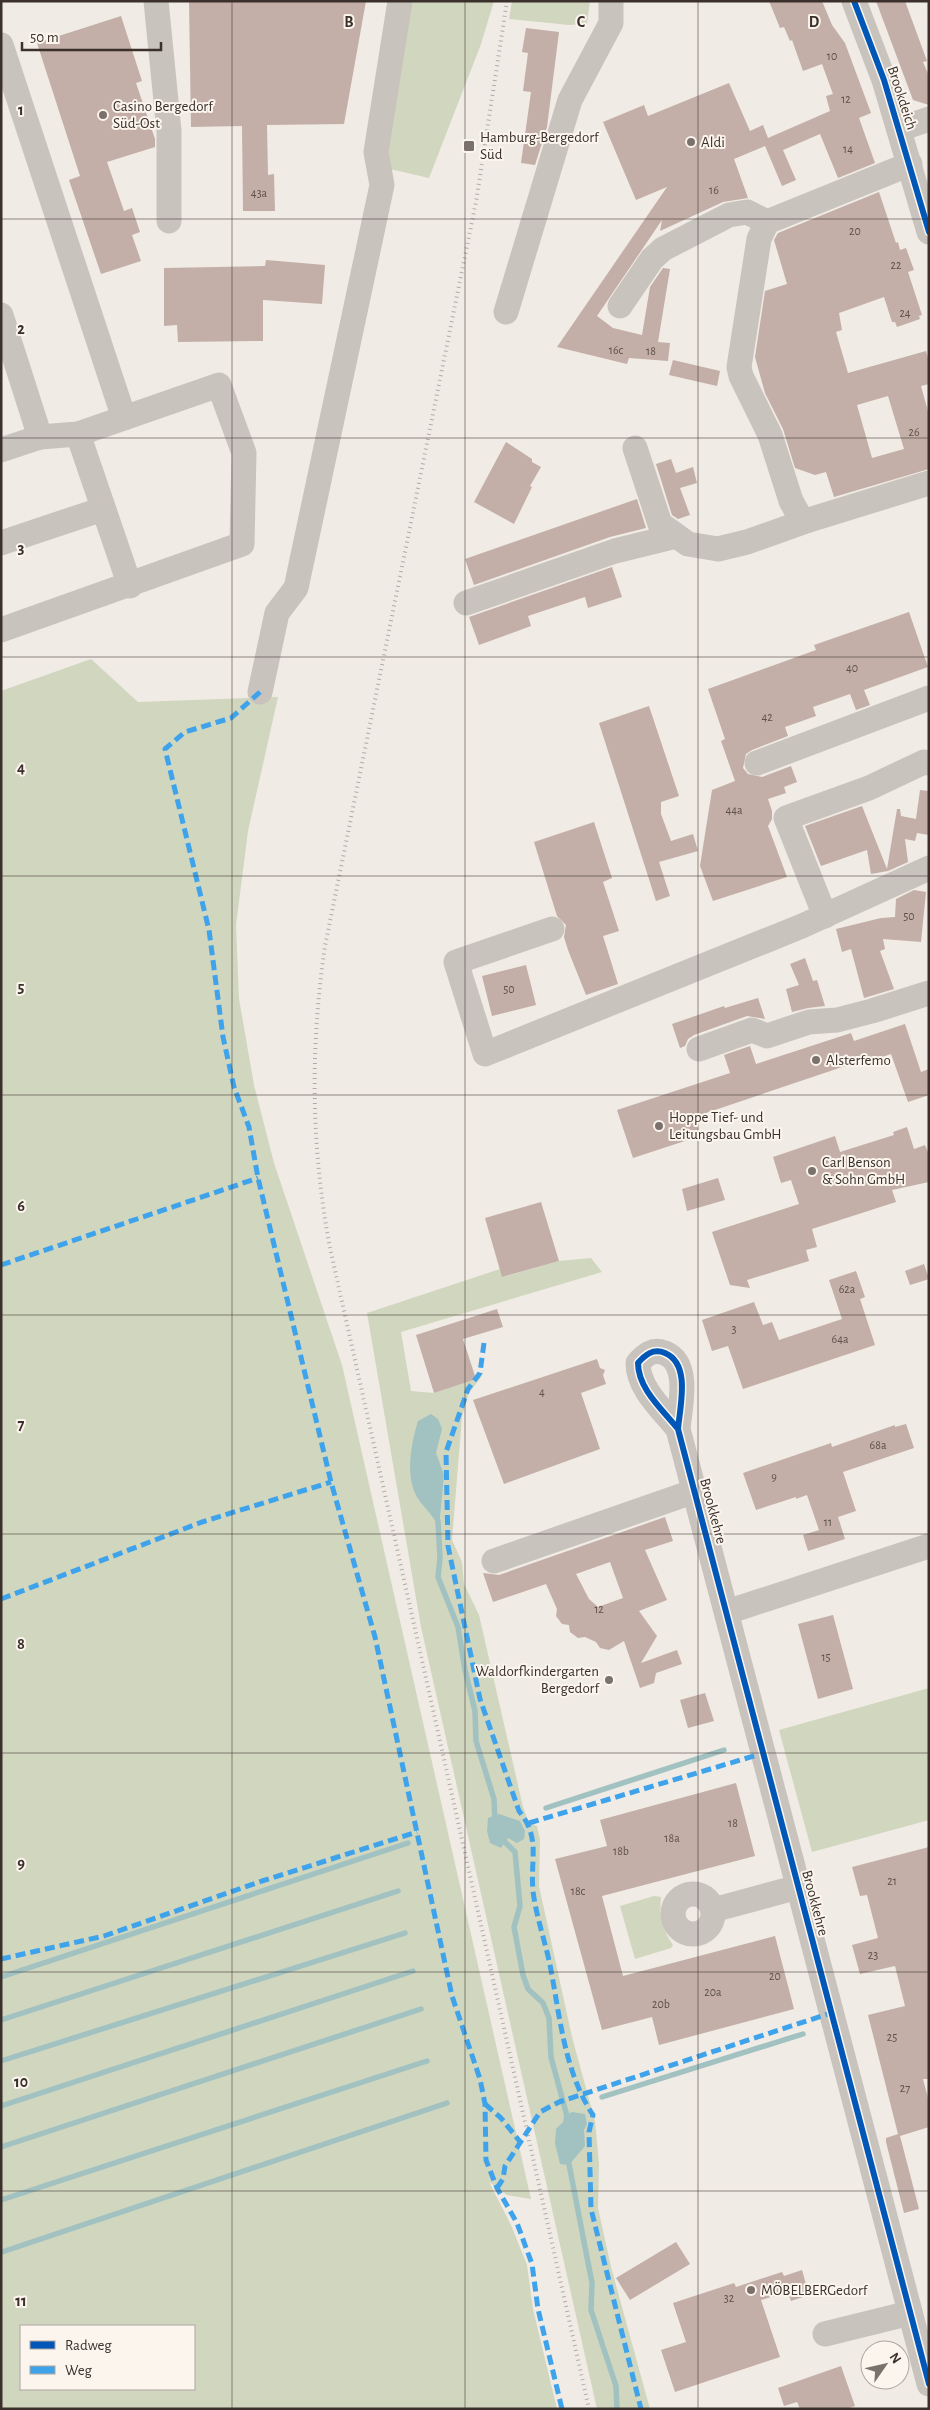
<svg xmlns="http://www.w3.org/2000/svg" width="930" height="2410" font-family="'Alegreya Sans',sans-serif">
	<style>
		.green { fill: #d1d6bf; fill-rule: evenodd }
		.water { fill: #a1c2c1 }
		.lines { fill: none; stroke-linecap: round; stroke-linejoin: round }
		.stream { stroke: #a1c2c1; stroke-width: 5.5 }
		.building { fill: #c3afa7; fill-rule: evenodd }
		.minor { stroke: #c9c3be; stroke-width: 25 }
		.rail { stroke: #b1aca8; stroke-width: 4; stroke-dasharray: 1 4; stroke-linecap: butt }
		.quiet { stroke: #3fa3eb; stroke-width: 5; stroke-dasharray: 10 5; stroke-linecap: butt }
		.cycleway-casing { stroke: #fbf5ee; stroke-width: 9 }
		.cycleway { stroke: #0057b8; stroke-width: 6 }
		.grid { fill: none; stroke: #3b302b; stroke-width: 1; stroke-opacity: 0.55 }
		.poi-dot { fill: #7a716c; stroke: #fbf5ee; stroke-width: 2 }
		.labels { text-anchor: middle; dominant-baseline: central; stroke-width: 4; stroke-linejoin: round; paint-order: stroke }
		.number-label { font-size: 12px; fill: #5d504a }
		.street-label { font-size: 15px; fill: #3b302b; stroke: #fbf5ee }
		.poi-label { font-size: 15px; fill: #3b302b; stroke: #fbf5ee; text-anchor: start }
		.grid-label { font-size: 16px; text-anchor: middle; font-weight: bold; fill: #3b302b; stroke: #fbf5ee; stroke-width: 4; stroke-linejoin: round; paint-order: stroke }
	</style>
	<rect width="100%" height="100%" fill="#f0ebe5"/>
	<g class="green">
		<polygon points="412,1 494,1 481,44 429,178 390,169 384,150"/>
		<polygon points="512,1 590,1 587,24 569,25 509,19"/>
		<path d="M91,659L138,702L278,697L248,831L236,925L239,999L254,1085L274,1163L342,1365L531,2199L507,2195L489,2182L511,2225L527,2265L533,2309L557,2409H1V691ZM21,2326H194V2389H21Z"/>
		<polygon points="591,1258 602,1272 401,1332 411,1391 434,1393 482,1376 469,1393 462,1417 452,1540 462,1562 464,1584 479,1615 523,1807 529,1823 537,1826 540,1839 539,1886 572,2037 595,2121 599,2164 598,2208 611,2267 650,2409 597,2409 421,1627 367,1313 500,1269 503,1277 559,1261"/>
		<polygon points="929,1688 929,1820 812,1852 779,1730"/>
		<path d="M654,1896L661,1897C659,1917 662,1929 673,1945L671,1948L635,1959L620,1906Z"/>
	</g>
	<g class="water">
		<path d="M431,1414L438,1419L442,1429L436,1453L444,1475L439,1528C433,1515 427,1511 419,1500C404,1479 411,1444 418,1421Z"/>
		<polygon points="499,1814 520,1821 525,1831 524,1839 517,1843 508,1838 501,1848 490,1843 487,1831 488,1818"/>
		<polygon points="572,2112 585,2114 587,2124 584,2130 585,2146 569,2165 560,2164 555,2143 556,2129 563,2122 564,2116"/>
	</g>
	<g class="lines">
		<g class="stream">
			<polyline points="438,1521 440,1558 438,1577 458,1627 465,1670 475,1711 476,1741 494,1799 495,1822"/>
			<polyline points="546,1808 724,1750"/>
			<polyline points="501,1838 515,1852 520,1906 514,1927 523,1975 528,1989 543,2003 549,2018 551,2057 568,2120"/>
			<polyline points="1,1977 408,1843"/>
			<polyline points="1,2020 398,1891"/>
			<polyline points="1,2061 405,1933"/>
			<polyline points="602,2097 803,2034"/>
			<polyline points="1,2106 413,1971"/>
			<polyline points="1,2147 421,2009"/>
			<polyline points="568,2159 592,2283 591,2310 616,2386 617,2409"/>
			<polyline points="1,2200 427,2061"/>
			<polyline points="2,2252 447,2103"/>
		</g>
	</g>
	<g class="building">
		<polygon points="189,1 366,1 344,124 267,125 268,175 274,174 275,211 243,211 242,126 191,127"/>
		<polygon points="769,1 822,1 832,25 845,43 871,113 859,118 875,163 838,178 820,134 783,150 796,180 782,186 765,146 734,159 748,198 723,202 660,231 662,220 597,316 613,328 642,335 650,287 663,268 670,269 658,342 670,343 668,361 629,358 627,364 557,347 667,187 636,200 603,122 644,105 648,116 729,83 750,131 763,125 768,138 830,111 826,96 833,94 822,64 803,71 792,40 790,41 784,27 780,28"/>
		<polygon points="876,1 905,1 927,61 923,62 929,76 929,105 913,100"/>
		<polygon points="121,16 142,81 136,83 155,139 155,147 107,162 124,211 132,208 140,232 132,235 141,261 101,274 69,180 80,176 37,43"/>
		<polygon points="526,28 559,32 547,127 535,165 521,163 531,92 523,91 528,53 522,52"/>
		<path d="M879,192L896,243L898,242L900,250L906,248L914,270L908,272L922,315L919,316L920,319L897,327L895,322H892L884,297L839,313L842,330L836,332L848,373L926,351L929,362V384L921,386L929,415V469L834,497L826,472L815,475L795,468L783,429L765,393L755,357L765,291L787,284L774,240L778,233ZM888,396L904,449L872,458L857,405Z"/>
		<polygon points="266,260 325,265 322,304 263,300 263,341 178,342 177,325 164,326 164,268 265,266"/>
		<polygon points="673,360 720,371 717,386 669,375"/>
		<polygon points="506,442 532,459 532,462 541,467 530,486 532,487 514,524 474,502"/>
		<polygon points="671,459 676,473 693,467 697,483 680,488 690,515 678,519 672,515 656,464"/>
		<polygon points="637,499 646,528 610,537 474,585 465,559"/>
		<polygon points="612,567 622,597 588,608 585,597 528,616 531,626 479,645 469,617"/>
		<polygon points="909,612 928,667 864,690 870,705 856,710 850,694 813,707 816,716 785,727 788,736 752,750 746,754 743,768 748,774 762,777 791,766 797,782 784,787 786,793 768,799 772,811 772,819 768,826 787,877 713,901 700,866 712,790 735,781 721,741 725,739 708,689 816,650 814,645"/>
		<polygon points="649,706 679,796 661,802 661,814 671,841 693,834 698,851 659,862 670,896 656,901 599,723"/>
		<polygon points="920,790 929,791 929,835 917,833 915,841 905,839 908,862 888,871 871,874 867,850 821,866 805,826 862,806 887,869 897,809 900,809 901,816 916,819"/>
		<polygon points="594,822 612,878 603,882 619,931 603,936 618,984 586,995 568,950 564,937 566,925 557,916 534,842"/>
		<polygon points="914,890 926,892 921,942 883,939 885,949 880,951 894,989 864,998 851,949 842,952 836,929 881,918 895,917 896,899"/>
		<polygon points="805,958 813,981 817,980 825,1006 808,1008 792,1012 786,989 799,985 790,964"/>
		<polygon points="526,965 536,1005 492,1016 482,976"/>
		<polygon points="758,998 765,1019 747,1016 694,1035 688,1039 685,1046 680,1048 672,1024 724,1006 725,1008"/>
		<polygon points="905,1024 921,1072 929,1069 929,1095 908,1102 891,1054 861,1064 860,1061 694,1117 700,1136 633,1158 617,1110 730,1073 724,1055 750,1046 756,1064 851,1033 854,1041"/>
		<polygon points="907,1127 914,1149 925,1145 929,1155 929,1182 892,1190 896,1202 812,1229 817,1247 806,1250 809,1261 747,1280 750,1288 730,1285 712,1232 799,1204 791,1180 781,1183 773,1157 835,1136 840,1152 894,1135 893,1132"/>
		<polygon points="718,1178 725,1200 687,1211 682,1189"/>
		<polygon points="541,1202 559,1261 502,1277 485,1218"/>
		<polygon points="924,1264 929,1279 910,1285 905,1271"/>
		<polygon points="856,1271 865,1297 860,1299 875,1345 743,1389 728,1346 712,1351 702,1320 754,1302 763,1325 772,1322 779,1340 842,1319 829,1280"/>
		<polygon points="497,1309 503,1327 463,1339 476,1379 434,1393 416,1335"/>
		<polygon points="597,1359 600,1368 605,1370 603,1375 606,1384 581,1393 600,1449 504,1484 473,1400"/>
		<polygon points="906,1424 914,1448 843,1472 856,1511 838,1517 845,1539 808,1551 803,1535 819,1530 807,1495 796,1499 796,1497 756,1510 743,1473 831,1443 832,1447 895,1425 895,1427"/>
		<path d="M665,1517L673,1541L645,1550L667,1600L639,1611L657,1636L641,1663L677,1650L682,1664L656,1673L654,1683L640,1688L624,1641L609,1650L600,1648L596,1642L585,1637L578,1638L570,1632L569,1625L562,1624L556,1616L557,1609L546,1584L493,1602L483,1573L499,1575ZM610,1562L623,1598L598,1607L589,1599L576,1574Z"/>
		<polygon points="833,1615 853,1689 818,1699 798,1624"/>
		<polygon points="705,1693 714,1721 688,1728 680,1700"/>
		<polygon points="736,1783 755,1856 602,1896 623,1976 775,1936 794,2009 659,2045 652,2017 602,2030 555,1859 607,1846 600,1820"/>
		<polygon points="929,1847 929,2079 923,2079 929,2102 929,2127 900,2136 919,2209 904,2213 886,2142 886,2138 898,2134 868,2015 905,2006 895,1966 860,1974 852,1945 878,1938 867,1895 860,1896 852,1867"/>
		<polygon points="676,2242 690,2264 630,2300 616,2278"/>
		<polygon points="802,2270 809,2295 791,2301 788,2292 761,2300 780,2357 675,2392 661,2350 686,2342 673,2303 734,2283 736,2287 782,2272 784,2276"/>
		<polygon points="841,2366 855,2406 846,2409 800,2409 797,2402 784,2406 778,2388"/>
	</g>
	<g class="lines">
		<g class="minor">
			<polyline points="156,1 169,131 169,221"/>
			<polyline points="854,1 884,80 929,232"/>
			<polyline points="1,45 124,418"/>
			<polyline points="900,129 929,119"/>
			<polyline points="910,164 767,222 759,239 739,367 741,376 770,435 791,501 800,517 809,520 929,483"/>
			<polyline points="620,306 652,259 663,249 729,215 747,212 767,222"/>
			<polyline points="506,312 570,100 611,23 611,1"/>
			<polyline points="1,315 40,437"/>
			<polyline points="78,434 130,586"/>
			<polyline points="635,448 660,524 688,544 718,549 747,542 809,520"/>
			<polyline points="1,450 40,437 78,434 219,385 244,453 242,544 1,630"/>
			<polyline points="1,543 103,509"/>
			<polyline points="466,603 615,551 676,536"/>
			<polyline points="260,692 277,613 296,588 382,185 376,152 400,1"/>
			<polyline points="757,763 929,698"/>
			<polyline points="825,916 786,818 869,788 924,762 929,763"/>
			<polyline points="552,929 456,962 485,1054 802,926 929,868"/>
			<polyline points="699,1049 752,1030 767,1036 809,1022 837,1020 872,1011 929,993"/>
			<path d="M678,1429C663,1410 638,1389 638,1363C645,1355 653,1348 665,1353C691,1364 680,1406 678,1429L929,2384"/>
			<polyline points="494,1561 695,1491"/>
			<polyline points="727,1612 929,1546"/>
			<circle cx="693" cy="1914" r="20"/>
			<polyline points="713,1910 798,1887"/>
			<polyline points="825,2334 910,2313"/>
		</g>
		<path class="rail" d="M507,1L476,202L325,946C310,1048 311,1147 330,1248L589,2409"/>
		<g class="quiet">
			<polyline points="260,692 231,718 185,732 165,749 209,930 223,1037 234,1087 249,1127 258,1178 331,1482 375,1637 452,1996 480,2079 485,2104 486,2160 497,2188 517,2223 532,2264 538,2309 562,2409"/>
			<polyline points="1,1265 258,1178"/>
			<path d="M484,1343L480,1373L468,1389L446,1452L448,1546L480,1699L519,1811C541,1838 530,1859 533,1891C536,1916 545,1941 550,1965C560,2016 564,2071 593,2115L589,2132L591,2209L641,2409"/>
			<polyline points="1,1599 202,1522 331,1482"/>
			<polyline points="529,1823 764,1753"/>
			<polyline points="1,1959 104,1936 262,1881 417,1832"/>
			<polyline points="485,2104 501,2118 521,2143"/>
			<polyline points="497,2188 503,2179 505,2166 540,2112 559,2102 831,2013"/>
		</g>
		<g class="cycleway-casing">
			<g id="cycleway">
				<polyline points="854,1 884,80 929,232"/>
				<path d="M678,1429C663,1410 638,1389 638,1363C645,1355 653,1348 665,1353C691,1364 680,1406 678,1429L929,2384"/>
			</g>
		</g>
		<use href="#cycleway" class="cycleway"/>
	</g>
	<path class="grid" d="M232,1V2409M465,1V2409M698,1V2409M1,219H929M1,438H929M1,657H929M1,876H929M1,1095H929M1,1315H929M1,1534H929M1,1753H929M1,1972H929M1,2191H929"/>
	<g class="poi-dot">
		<circle cx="103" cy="115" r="5"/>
		<circle cx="691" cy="142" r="5"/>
		<rect x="463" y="140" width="12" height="12" rx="2.5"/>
		<circle cx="816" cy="1060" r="5"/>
		<circle cx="659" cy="1126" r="5"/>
		<circle cx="812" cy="1171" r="5"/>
		<circle cx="609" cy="1680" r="5"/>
		<circle cx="751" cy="2290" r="5"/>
	</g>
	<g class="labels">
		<g class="number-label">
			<text x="832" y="56">10</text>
			<text x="846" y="99">12</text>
			<text x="848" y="149">14</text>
			<text x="714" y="190">16</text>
			<text x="259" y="193">43a</text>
			<text x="855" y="231">20</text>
			<text x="896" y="265">22</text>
			<text x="905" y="313">24</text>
			<text x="616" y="350">16c</text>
			<text x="651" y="351">18</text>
			<text x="914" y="432">26</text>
			<text x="852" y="668">40</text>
			<text x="767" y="717">42</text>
			<text x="734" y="810">44a</text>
			<text x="909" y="916">50</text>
			<text x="509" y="989">50</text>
			<text x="847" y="1289">62a</text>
			<text x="734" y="1329">3</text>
			<text x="840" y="1339">64a</text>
			<text x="542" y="1392">4</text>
			<text x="878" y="1445">68a</text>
			<text x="774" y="1477">9</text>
			<text x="828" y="1522">11</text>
			<text x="599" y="1609">12</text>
			<text x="826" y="1657">15</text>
			<text x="733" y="1823">18</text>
			<text x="672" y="1838">18a</text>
			<text x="621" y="1851">18b</text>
			<text x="892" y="1881">21</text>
			<text x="578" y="1891">18c</text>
			<text x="873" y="1955">23</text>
			<text x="775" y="1976">20</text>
			<text x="713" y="1992">20a</text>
			<text x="661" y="2004">20b</text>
			<text x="892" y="2037">25</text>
			<text x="905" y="2088">27</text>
			<text x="729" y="2298">32</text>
		</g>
		<g class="street-label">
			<text transform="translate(902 98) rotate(72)">Brookdeich</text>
			<text transform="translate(713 1511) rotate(75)">Brookkehre</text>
			<text transform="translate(815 1903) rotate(75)">Brookkehre</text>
		</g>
		<g class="poi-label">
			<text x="113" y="106">Casino Bergedorf<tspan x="113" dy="17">Süd-Ost</tspan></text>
			<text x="480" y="137">Hamburg-Bergedorf<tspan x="480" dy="17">Süd</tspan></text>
			<text x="701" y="142">Aldi</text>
			<text x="826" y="1060">Alsterfemo</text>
			<text x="669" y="1117">Hoppe Tief- und<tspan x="669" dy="17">Leitungsbau GmbH</tspan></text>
			<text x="822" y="1162">Carl Benson<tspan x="822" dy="17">&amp; Sohn GmbH</tspan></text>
			<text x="599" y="1671" text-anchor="end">Waldorfkindergarten<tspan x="599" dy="17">Bergedorf</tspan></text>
			<text x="761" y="2290">MÖBELBERGedorf</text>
		</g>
	</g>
	<g class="grid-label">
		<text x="349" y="27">B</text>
		<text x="581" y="27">C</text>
		<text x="814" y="27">D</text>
		<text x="21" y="115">1</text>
		<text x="21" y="334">2</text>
		<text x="21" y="553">3</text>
		<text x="21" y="773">4</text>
		<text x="21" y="992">5</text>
		<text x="21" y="1211">6</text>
		<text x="21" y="1430">7</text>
		<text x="21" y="1649">8</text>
		<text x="21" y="1868">9</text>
		<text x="21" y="2087">10</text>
		<text x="21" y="2306">11</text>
	</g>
	<rect width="930" height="2410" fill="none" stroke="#3b302b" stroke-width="5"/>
	<rect x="20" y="2325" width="175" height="65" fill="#fbf5ee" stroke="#aea6a0"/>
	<rect x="30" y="2341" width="25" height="8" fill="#0057b8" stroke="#aea6a0"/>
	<text x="65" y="2350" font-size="15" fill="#3b302b">Radweg</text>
	<rect x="30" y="2366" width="25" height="8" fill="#3fa3eb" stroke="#aea6a0"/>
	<text x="65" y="2375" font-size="15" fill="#3b302b">Weg</text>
	<g transform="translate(885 2365) rotate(56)"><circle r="24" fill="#fbf5ee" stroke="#aea6a0"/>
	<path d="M0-4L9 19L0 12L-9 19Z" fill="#7a716c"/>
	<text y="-8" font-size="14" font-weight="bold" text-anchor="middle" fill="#3b302b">N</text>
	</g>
	<path d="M22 42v8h139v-8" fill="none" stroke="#3b302b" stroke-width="2.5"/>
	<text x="30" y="42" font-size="15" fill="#3b302b" stroke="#fbf5ee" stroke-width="4" paint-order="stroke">50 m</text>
</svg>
